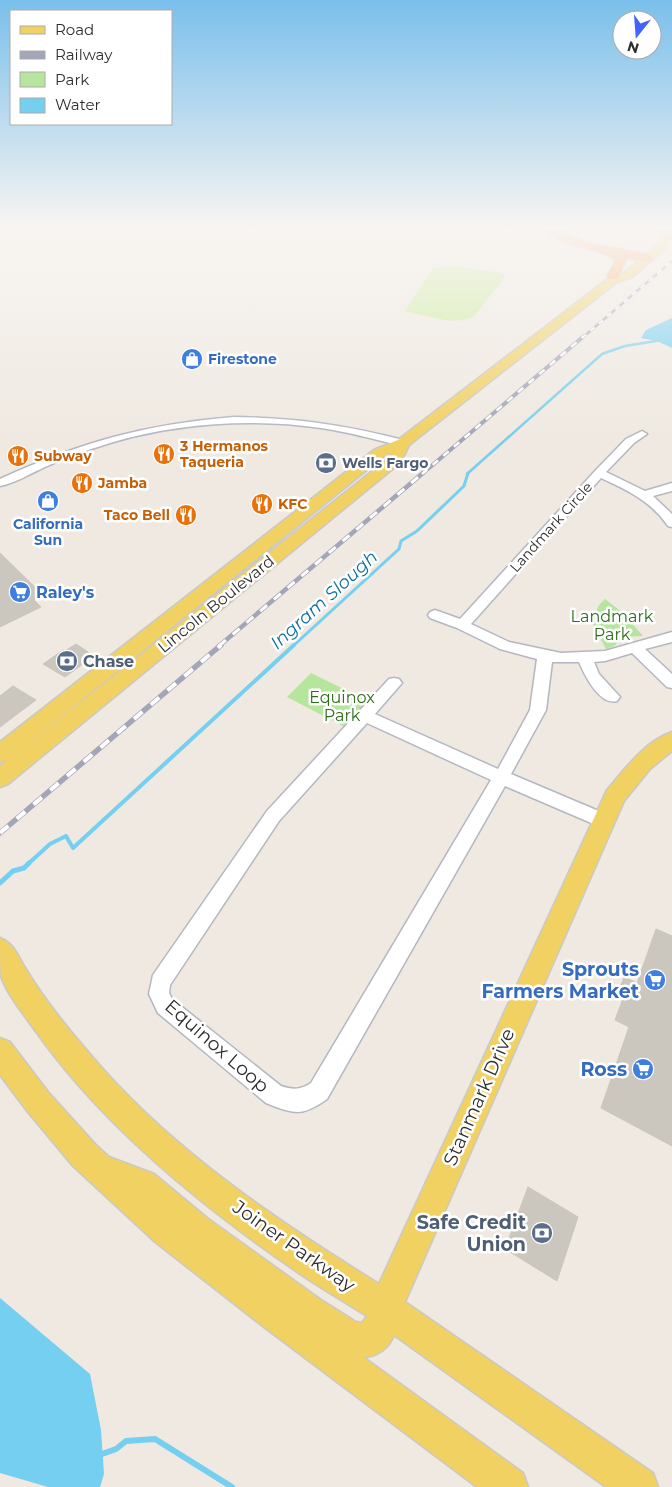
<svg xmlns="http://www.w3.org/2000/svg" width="672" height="1487" font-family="Montserrat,sans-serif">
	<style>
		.green { fill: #b6e59e }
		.pitch { fill: #c9ec9a }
		.water { fill: #75cff0 }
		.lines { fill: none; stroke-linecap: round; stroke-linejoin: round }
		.stream-far4 { stroke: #75cff0; stroke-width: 2.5 }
		.stream-far3 { stroke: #75cff0; stroke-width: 3 }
		.stream-far2 { stroke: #75cff0; stroke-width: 4 }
		.stream-far1 { stroke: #75cff0; stroke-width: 5 }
		.stream { stroke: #75cff0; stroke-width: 6 }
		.building { fill: #cbc7bf; stroke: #cbc5ba }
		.minor-casing { stroke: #b4b7c1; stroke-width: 3 }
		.major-casing { stroke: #c9c9c9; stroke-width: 3 }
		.highway-casing { stroke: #c9c9c9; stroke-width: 3 }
		.minor { fill: #fff; fill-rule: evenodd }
		.major { fill: #f2d163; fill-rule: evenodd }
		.highway { fill: #ffa35c; fill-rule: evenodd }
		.rail-far3-casing { stroke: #a3a6b8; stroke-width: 2.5 }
		.rail-far2-casing { stroke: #a3a6b8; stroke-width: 4 }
		.rail-far1-casing { stroke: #a3a6b8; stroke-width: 4.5 }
		.rail-casing { stroke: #a3a6b8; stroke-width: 5.5 }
		.rail-far3 { stroke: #fff; stroke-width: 2; stroke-dasharray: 5.5; stroke-linecap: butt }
		.rail-far2 { stroke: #fff; stroke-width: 2.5; stroke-dasharray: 7; stroke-linecap: butt }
		.rail-far1 { stroke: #fff; stroke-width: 3; stroke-dasharray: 9; stroke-linecap: butt }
		.rail { stroke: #fff; stroke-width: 4; stroke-dasharray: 11; stroke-linecap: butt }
		.highway-bridge-casing { stroke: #c9c9c9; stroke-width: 14; stroke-linecap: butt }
		.highway-bridge { stroke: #ffa35c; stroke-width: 12 }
		.labels { text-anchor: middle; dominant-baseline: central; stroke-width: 5; stroke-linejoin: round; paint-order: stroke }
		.far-shop-label { font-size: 14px; font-weight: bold; fill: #366cbe; stroke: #fff; text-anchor: start }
		.far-food-label { font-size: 14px; font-weight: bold; fill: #c56008; stroke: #fff; text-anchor: start }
		.far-service-label { font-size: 14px; font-weight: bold; fill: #4e5e75; stroke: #fff; text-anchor: start }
		.far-street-label { font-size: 14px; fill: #2e2e2e; stroke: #fff }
		.shop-label { font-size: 16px; font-weight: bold; fill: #366cbe; stroke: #fff; text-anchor: start }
		.street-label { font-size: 16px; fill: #2e2e2e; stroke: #fff }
		.park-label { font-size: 16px; fill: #2c6e1b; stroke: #fff }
		.service-label { font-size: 16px; font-weight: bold; fill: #4e5e75; stroke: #fff; text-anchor: start }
		.water-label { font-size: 18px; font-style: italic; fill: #0d6fa3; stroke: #fff }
		.near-shop-label { font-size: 19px; font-weight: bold; fill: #366cbe; stroke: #fff; text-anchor: end }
		.near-street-label { font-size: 19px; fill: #2e2e2e; stroke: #fff }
		.near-service-label { font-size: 19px; font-weight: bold; fill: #4e5e75; stroke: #fff; text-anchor: end }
	</style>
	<rect width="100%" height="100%" fill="#efe9e1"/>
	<g class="green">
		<polygon points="605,599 623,613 643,636 623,637 614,646 606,649 592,622 599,605"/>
		<polygon points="311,673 368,701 345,727 287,697"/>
	</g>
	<path class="pitch" d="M454,266L502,273L505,277L475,315C457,328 426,315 405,311L433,268Z"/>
	<g class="water">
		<polygon points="672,318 672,348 657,341 641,338 646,330"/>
		<polygon points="0,1298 90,1374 101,1430 104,1474 100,1487 48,1487 0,1473"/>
	</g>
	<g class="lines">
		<polyline class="stream-far4" points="467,474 602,354 625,346 662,340"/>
		<polyline class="stream-far3" points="293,646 399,549 401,541 417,531 464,486 468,473"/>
		<polyline class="stream-far2" points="28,864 50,844 66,836 73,848 294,645"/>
		<polyline class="stream-far1" points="0,883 13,871 24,868 29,863"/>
		<polyline class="stream" points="102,1454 116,1449 126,1441 155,1439 232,1487"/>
	</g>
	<g class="building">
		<polygon points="0,553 43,595 34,600 41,607 0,627"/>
		<polygon points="76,644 94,656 65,677 43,664 63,650 65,651"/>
		<polygon points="13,686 36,700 0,727 0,696"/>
		<polygon points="656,929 672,936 672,1146 601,1108 629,1027 615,1020 624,996 618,993 624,977 637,983"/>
		<polygon points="528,1187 578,1217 557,1281 505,1249"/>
	</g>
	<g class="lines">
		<g class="minor-casing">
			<g id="minor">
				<path d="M234,417C297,418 346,425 407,441L408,443L403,446C376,440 349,432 321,428C253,418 176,423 110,443C88,450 66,457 45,467C31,473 16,483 0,486V479C81,442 146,424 234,417Z"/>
				<path d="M642,431L647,434L634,443L606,472L645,491L672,483V491L653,496L672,514V527L668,526C651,501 627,490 601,478L471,624L509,642L561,653L605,651L672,632V642L645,649L672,674V688L667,687L632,653L605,661L594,662L599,674L620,697L617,701C600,706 585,676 579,662H552L546,710L511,774L608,815L611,820L608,825L602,827L596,825L505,786L327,1099C302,1117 294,1114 266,1103L158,1013L149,994L153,975L267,811L389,679L394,678L399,679L402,683L375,714L498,769L530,710L537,659L500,649L457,628L430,618L428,615L430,612L435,610L460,619L595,471L626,439ZM367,723L491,780L311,1083C301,1090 293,1090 281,1086L172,999L169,993L170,985L279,821Z"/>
			</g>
		</g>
		<g class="major-casing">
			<g id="major">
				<path d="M663,238L668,241L666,248L632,277L617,282L409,445L401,462L8,784L0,787V766L7,760L0,762V742L374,450L398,440L609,278L624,273L658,245L660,239ZM391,453L390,457L15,754L384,456Z"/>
				<path d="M672,732V751L650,769L624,801L405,1302L653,1473L658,1487H606L394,1335C389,1348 377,1357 363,1357L523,1473L528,1487H477L264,1327L154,1241L73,1166L28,1112L0,1075V1038L10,1042L48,1092L95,1144L109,1157L154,1174L207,1218L321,1300L356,1322L362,1323L367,1316C342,1300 317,1286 293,1269C200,1205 103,1126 37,1033C25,1016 8,996 1,976C0,966 0,949 0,938C13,943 17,954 24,966C46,1003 73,1035 102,1068C178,1154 282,1224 379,1284L607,790C625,769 645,741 672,732Z"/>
			</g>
		</g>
		<g class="highway-casing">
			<path id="highway" d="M544,229H558L588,243L647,254L653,258L647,262L627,258L617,279H609L607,276L616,260C595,245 563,250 544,229Z"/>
		</g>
		<use href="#minor" class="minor"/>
		<use href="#major" class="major"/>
		<use href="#highway" class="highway"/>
		<g class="rail-far3-casing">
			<polyline id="rail-far3" points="582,338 672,261"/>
		</g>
		<g class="rail-far2-casing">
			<polyline id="rail-far2" points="422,474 584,336"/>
		</g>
		<g class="rail-far1-casing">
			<polyline id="rail-far1" points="219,646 423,473"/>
		</g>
		<g class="rail-casing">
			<polyline id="rail" points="0,833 221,645"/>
		</g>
		<use href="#rail-far3" class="rail-far3"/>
		<use href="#rail-far2" class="rail-far2"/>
		<use href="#rail-far1" class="rail-far1"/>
		<use href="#rail" class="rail"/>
		<g class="highway-bridge-casing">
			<polyline id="highway-bridge" points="663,229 672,235"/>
		</g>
		<use href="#highway-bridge" class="highway-bridge"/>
	</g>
	<linearGradient id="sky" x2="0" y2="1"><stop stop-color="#7abfeb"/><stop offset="0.52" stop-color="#f8f5f2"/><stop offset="1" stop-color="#f8f5f2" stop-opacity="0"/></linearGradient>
	<rect width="672" height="437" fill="url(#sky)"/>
	<defs>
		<g id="shop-disc" transform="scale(1.125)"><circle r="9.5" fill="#3f7fe0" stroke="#fff"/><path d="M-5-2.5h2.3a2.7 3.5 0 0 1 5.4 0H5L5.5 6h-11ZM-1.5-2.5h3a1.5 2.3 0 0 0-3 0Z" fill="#fff"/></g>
		<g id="restaurant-disc" transform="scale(1.125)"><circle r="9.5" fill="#e8710a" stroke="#fff"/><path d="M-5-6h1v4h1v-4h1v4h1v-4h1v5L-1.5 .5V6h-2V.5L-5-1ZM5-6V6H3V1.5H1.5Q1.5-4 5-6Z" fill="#fff"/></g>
		<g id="bank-disc" transform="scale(1.125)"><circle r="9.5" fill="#5c6f8a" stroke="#fff"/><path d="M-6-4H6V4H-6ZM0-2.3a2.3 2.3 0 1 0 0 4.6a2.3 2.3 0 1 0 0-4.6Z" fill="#fff"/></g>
		<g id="supermarket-disc" transform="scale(1.125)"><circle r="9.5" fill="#3f7fe0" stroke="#fff"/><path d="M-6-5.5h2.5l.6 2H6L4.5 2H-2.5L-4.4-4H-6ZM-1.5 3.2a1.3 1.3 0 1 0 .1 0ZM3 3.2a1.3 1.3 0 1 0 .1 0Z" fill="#fff"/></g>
	</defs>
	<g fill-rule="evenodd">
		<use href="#shop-disc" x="192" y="359"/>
		<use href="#restaurant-disc" x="164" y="454"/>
		<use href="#restaurant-disc" x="18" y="456"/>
		<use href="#bank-disc" x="326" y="463"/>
		<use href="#restaurant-disc" x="82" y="483"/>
		<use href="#shop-disc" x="48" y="501"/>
		<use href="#restaurant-disc" x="262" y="504"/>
		<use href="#restaurant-disc" x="186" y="515"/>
		<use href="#supermarket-disc" x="20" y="592"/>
		<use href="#bank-disc" x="67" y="661"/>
		<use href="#supermarket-disc" x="655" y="980"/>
		<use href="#supermarket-disc" x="643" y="1069"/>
		<use href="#bank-disc" x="542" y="1233"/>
	</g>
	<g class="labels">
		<g class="far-shop-label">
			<text x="208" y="359">Firestone</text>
			<text x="48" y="524" text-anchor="middle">California<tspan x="48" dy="16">Sun</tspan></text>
		</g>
		<g class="far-food-label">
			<text x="180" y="446">3 Hermanos<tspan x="180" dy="16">Taqueria</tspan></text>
			<text x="34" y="456">Subway</text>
			<text x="98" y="483">Jamba</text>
			<text x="278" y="504">KFC</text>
			<text x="170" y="515" text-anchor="end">Taco Bell</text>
		</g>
		<g class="far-service-label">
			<text x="342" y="463">Wells Fargo</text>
		</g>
		<g class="far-street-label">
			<text transform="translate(551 527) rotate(-48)">Landmark Circle</text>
		</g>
		<g class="shop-label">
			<text x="36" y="592">Raley's</text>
		</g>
		<g class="street-label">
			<text transform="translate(216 604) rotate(-39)">Lincoln Boulevard</text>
		</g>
		<g class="park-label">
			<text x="612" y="616">Landmark<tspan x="612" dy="18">Park</tspan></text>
			<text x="342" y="697">Equinox<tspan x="342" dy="18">Park</tspan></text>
		</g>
		<g class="service-label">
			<text x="83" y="661">Chase</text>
		</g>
		<g class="water-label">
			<text transform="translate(324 600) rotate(-42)">Ingram Slough</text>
		</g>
		<g class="near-shop-label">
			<text x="639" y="969">Sprouts<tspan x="639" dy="22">Farmers Market</tspan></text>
			<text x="627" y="1069">Ross</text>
		</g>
		<g class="near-street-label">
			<text transform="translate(217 1046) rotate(41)">Equinox Loop</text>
			<text transform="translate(479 1097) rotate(-66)">Stanmark Drive</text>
			<text transform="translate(294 1246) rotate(35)">Joiner Parkway</text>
		</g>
		<g class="near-service-label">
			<text x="526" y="1222">Safe Credit<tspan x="526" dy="22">Union</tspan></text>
		</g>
	</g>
	<rect x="10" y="10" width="162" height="115" fill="#ffffff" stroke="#ababab"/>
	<rect x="20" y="26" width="25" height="8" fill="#f2d163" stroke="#ababab"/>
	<text x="55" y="35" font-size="15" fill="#2e2e2e">Road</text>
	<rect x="20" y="51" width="25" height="8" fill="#a3a6b8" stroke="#ababab"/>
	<text x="55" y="60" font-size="15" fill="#2e2e2e">Railway</text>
	<rect x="20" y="72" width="25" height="15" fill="#b6e59e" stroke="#ababab"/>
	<text x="55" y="85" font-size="15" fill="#2e2e2e">Park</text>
	<rect x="20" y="98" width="25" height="15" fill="#75cff0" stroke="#ababab"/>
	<text x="55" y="110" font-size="15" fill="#2e2e2e">Water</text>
	<g transform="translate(637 35) rotate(197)"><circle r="24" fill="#ffffff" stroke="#ababab"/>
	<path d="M0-4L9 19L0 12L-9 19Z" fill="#4264fb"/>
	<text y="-8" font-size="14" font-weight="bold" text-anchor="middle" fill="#2e2e2e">N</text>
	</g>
</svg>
